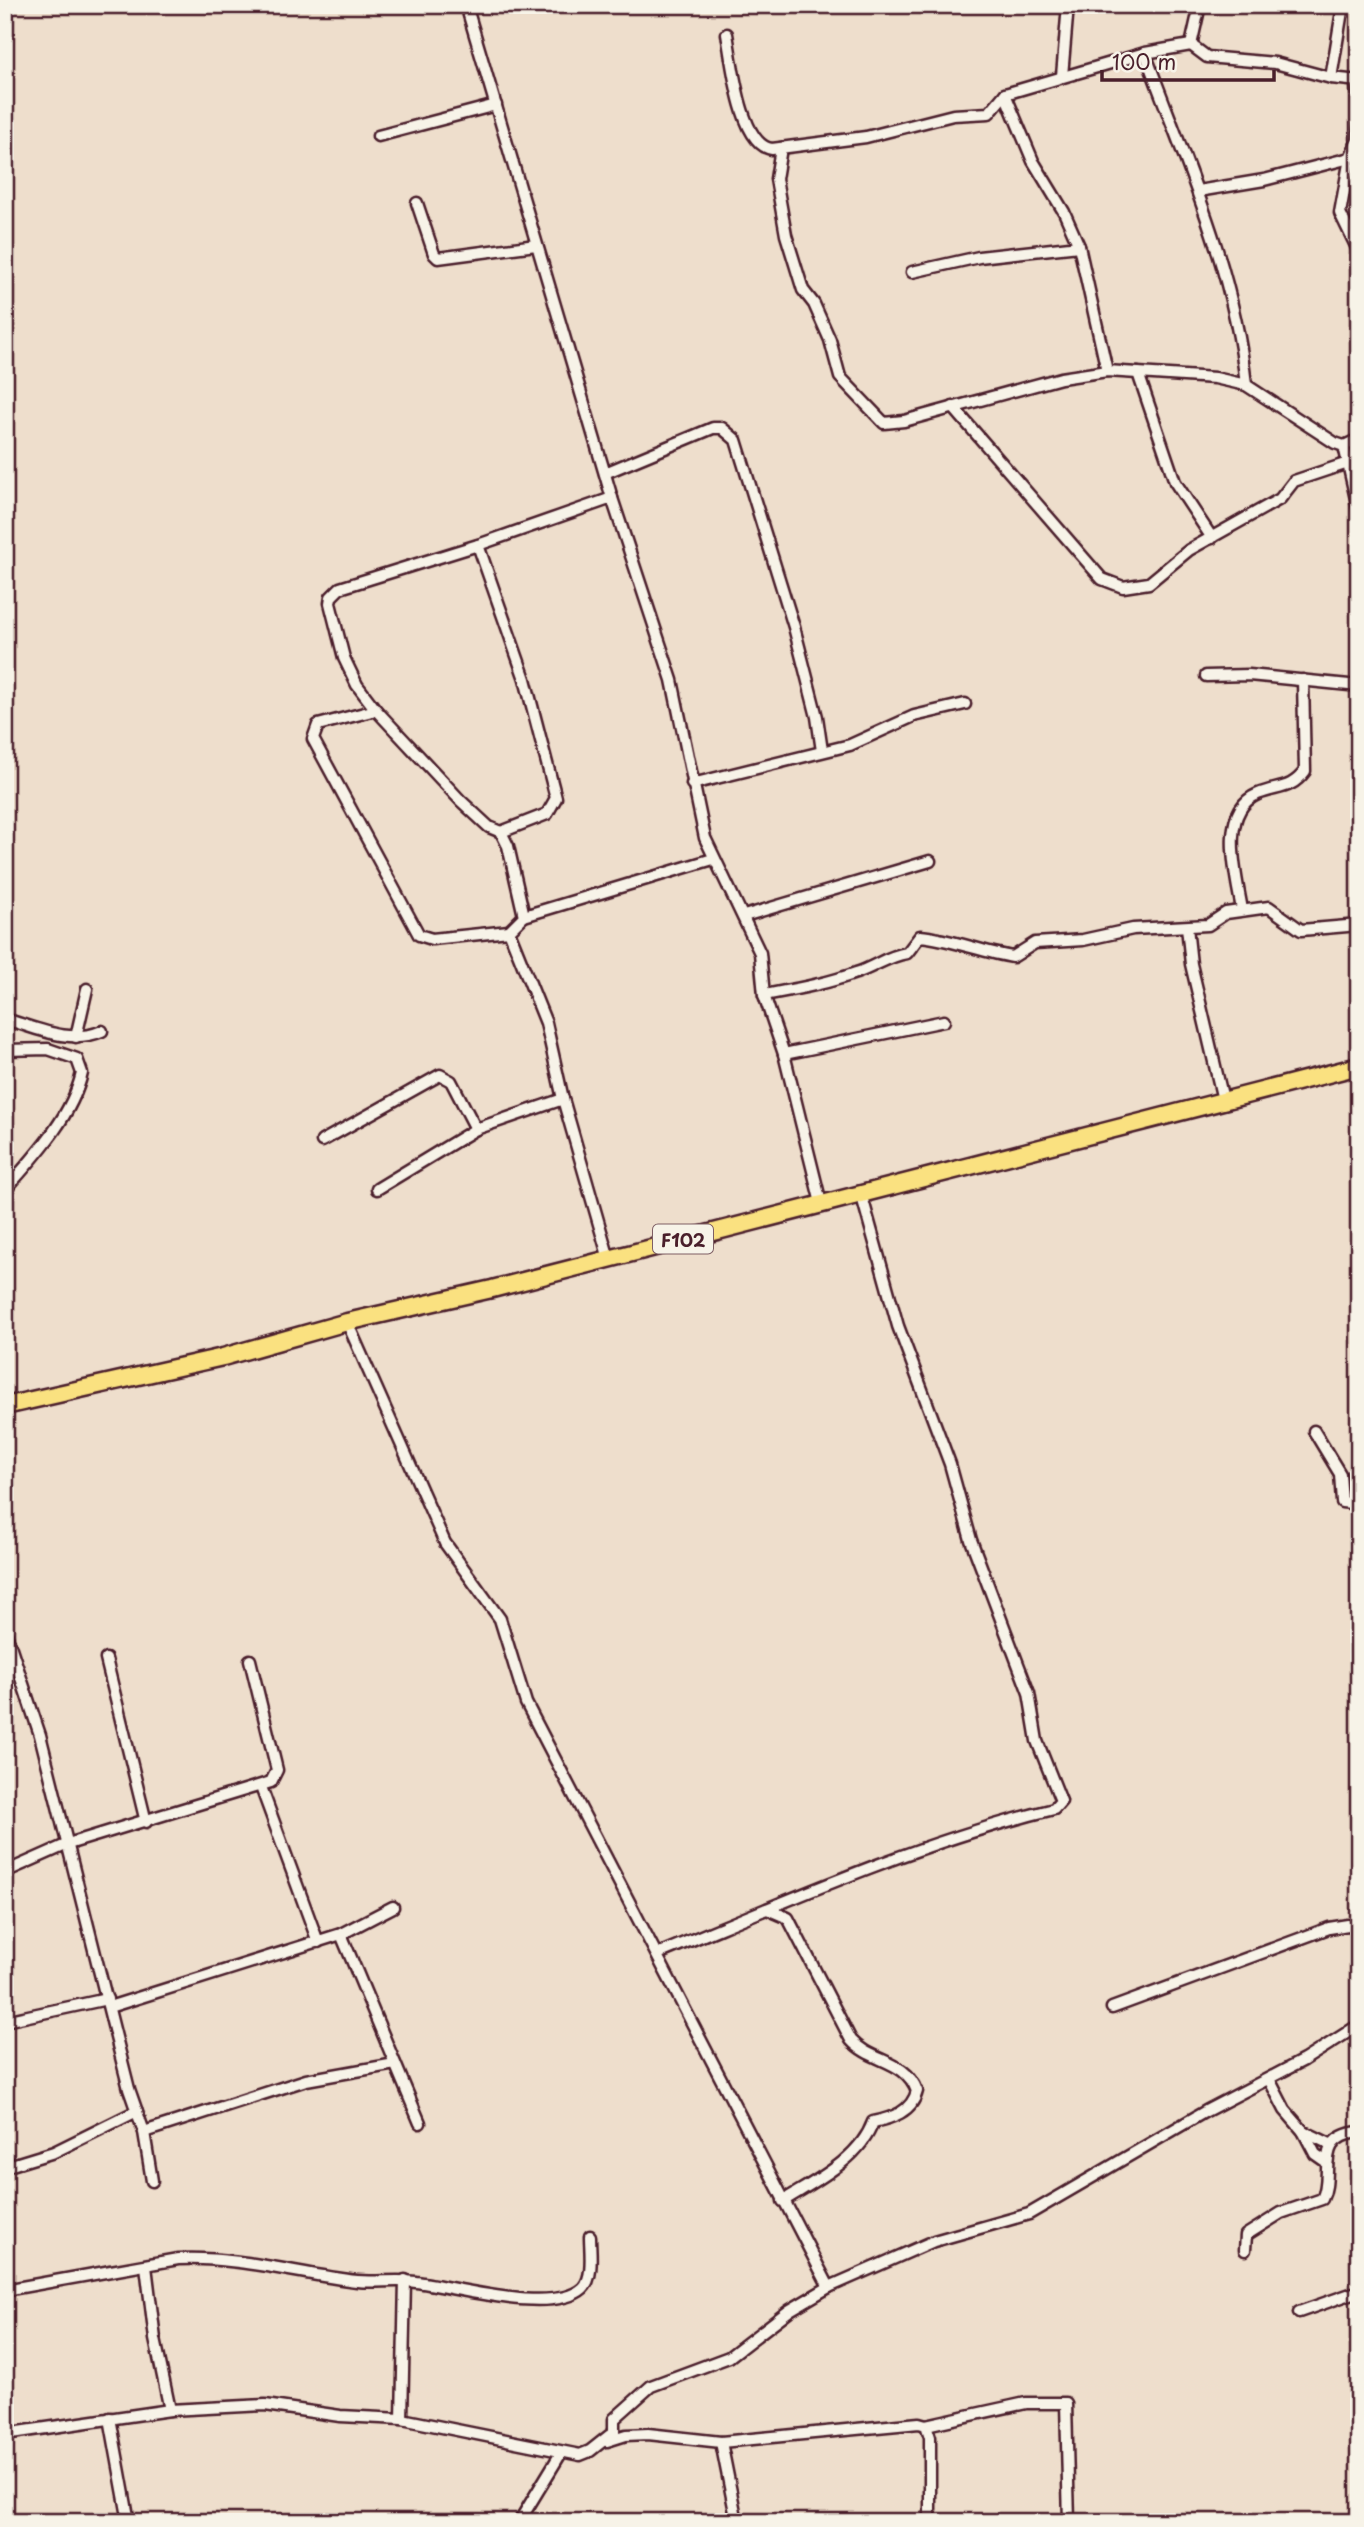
<svg xmlns="http://www.w3.org/2000/svg" width="1364" height="2527" font-family="'Playpen Sans',sans-serif">
	<style>
		.lines { fill: none; stroke-linecap: round; stroke-linejoin: round }
		.minor-casing { stroke: #4a1f2b; stroke-width: 15 }
		.primary-casing { stroke: #4a1f2b; stroke-width: 21 }
		.minor { stroke: #f7f3e8; stroke-width: 10 }
		.primary { stroke: #fae180; stroke-width: 16 }
		.labels { text-anchor: middle; dominant-baseline: central; stroke-width: 7; stroke-linejoin: round; paint-order: stroke }
		.shield { fill: #f7f3e8; stroke: #7e5f64; stroke-width: 2 }
		.shield-label { font-size: 18px; font-weight: bold; fill: #4a1f2b }
	</style>
	<rect width="100%" height="100%" fill="#eedecc"/>
	<filter id="ink" filterUnits="userSpaceOnUse"><feTurbulence type="fractalNoise" baseFrequency=".0143" numOctaves="2"/><feDisplacementMap in="SourceGraphic" scale="14" xChannelSelector="R" yChannelSelector="G"/><feConvolveMatrix kernelMatrix="1 2 1 2 8 2 1 2 1" color-interpolation-filters="sRGB"/></filter>
	<g filter="url(#ink)">
		<g class="lines">
			<g class="minor-casing">
				<g id="minor">
					<polyline points="466,5 612,498 672,680 705,838 760,953 764,995 784,1054 821,1203"/>
					<path d="M727,34C732,61 740,145 772,149L866,137L953,115L989,113L1005,94L1145,53L1191,45L1207,57L1275,63L1331,78L1359,81"/>
					<polyline points="1191,45 1200,5"/>
					<path d="M1145,53C1185,161 1234,269 1246,385"/>
					<polyline points="1062,76 1068,5"/>
					<polyline points="1331,78 1343,5"/>
					<polyline points="1356,80 1359,104"/>
					<polyline points="1005,94 1033,161 1064,212 1079,246 1107,371"/>
					<polyline points="1359,121 1358,140 1350,158 1340,213 1359,252"/>
					<polyline points="378,136 496,105"/>
					<polyline points="781,148 776,179 786,235 803,290 814,304 830,340 840,377 884,423 904,421 1061,378 1107,371 1215,378 1246,385 1335,443 1344,446 1359,439"/>
					<polyline points="1198,191 1264,180 1350,158"/>
					<polyline points="417,203 434,254 438,258 536,245"/>
					<polyline points="912,272 979,257 1079,246"/>
					<polyline points="1138,373 1175,482 1212,538"/>
					<polyline points="953,407 1102,579 1123,587 1149,583 1189,550 1280,499 1294,481 1348,463"/>
					<polyline points="1344,446 1359,512"/>
					<polyline points="605,473 713,428 722,428 736,440 794,627 817,717 822,751"/>
					<polyline points="478,545 525,679 556,798 547,814 501,832"/>
					<polyline points="1206,676 1249,675 1359,686"/>
					<polyline points="376,710 318,725 313,739 419,935 432,939 509,931"/>
					<polyline points="692,784 850,745 914,716 965,704"/>
					<path d="M1242,910C1237,878 1217,811 1258,794C1278,786 1291,790 1305,771L1303,680"/>
					<polyline points="524,916 713,859"/>
					<polyline points="744,916 930,861"/>
					<polyline points="1187,927 1191,964 1223,1100"/>
					<path d="M764,995C796,989 826,984 856,973C875,967 887,956 907,953L920,936C952,939 981,952 1013,957L1035,943L1083,940L1133,929L1208,925L1226,913L1269,907L1301,930L1359,925"/>
					<path d="M5,1019C37,1028 70,1045 102,1031"/>
					<polyline points="76,1037 87,989"/>
					<path d="M5,1050L48,1049L77,1059L82,1073C72,1117 34,1157 5,1190"/>
					<polyline points="784,1054 944,1021"/>
					<polyline points="322,1141 440,1075 451,1081 476,1129"/>
					<polyline points="377,1189 476,1129 563,1099"/>
					<polyline points="609,1259 563,1099 546,1023 509,931 524,916 508,846 501,832 489,827 461,801 376,710 357,685 344,658 330,603 331,597 340,588 478,545 612,498"/>
					<polyline points="347,1322 445,1543 500,1619 526,1703 829,2287"/>
					<polyline points="1314,1431 1340,1474 1342,1502 1359,1504"/>
					<polyline points="5,1630 40,1735 129,2089 144,2132 152,2181"/>
					<polyline points="106,1659 146,1822"/>
					<polyline points="261,1787 318,1942"/>
					<polyline points="5,1872 68,1844 271,1782 277,1770 250,1660"/>
					<path d="M767,1909L788,1918L851,2040C871,2063 906,2059 917,2091C912,2112 892,2118 873,2122C860,2159 815,2181 783,2201"/>
					<polyline points="341,1934 420,2123"/>
					<path d="M658,1954C787,1901 918,1842 1054,1809L1061,1801L1037,1741L1029,1693L971,1540L950,1464L898,1326L861,1193"/>
					<polyline points="109,2007 341,1934 393,1907"/>
					<polyline points="1112,2008 1329,1928 1348,1925 1359,1928"/>
					<polyline points="5,2021 107,1999"/>
					<polyline points="1269,2079 1285,2110 1303,2131 1315,2154 1325,2161"/>
					<polyline points="1303,2131 1332,2145"/>
					<polyline points="144,2132 306,2080 395,2064"/>
					<polyline points="5,2167 54,2152 137,2111"/>
					<path d="M1245,2250L1246,2235L1281,2213L1322,2199C1335,2175 1312,2137 1359,2132"/>
					<polyline points="146,2266 155,2339 170,2410"/>
					<path d="M5,2290L178,2259C239,2256 297,2274 357,2281C377,2283 396,2279 416,2282C453,2286 552,2316 583,2288C594,2277 590,2251 590,2236"/>
					<polyline points="1299,2312 1359,2291"/>
					<polyline points="110,2418 129,2522"/>
					<polyline points="402,2419 405,2280"/>
					<polyline points="926,2425 1026,2403 1066,2403 1069,2522"/>
					<polyline points="5,2434 170,2410 265,2405 340,2416 402,2419 580,2455 590,2451 614,2432 614,2419 651,2386 729,2357 790,2310 829,2287 934,2241 1029,2214 1206,2111 1304,2060 1359,2025"/>
					<polyline points="607,2441 626,2435 648,2434 721,2442 919,2423 926,2425 930,2437 930,2522"/>
					<polyline points="721,2442 737,2522"/>
					<polyline points="519,2522 561,2453"/>
				</g>
			</g>
			<g class="primary-casing">
				<polyline id="primary" points="5,1406 223,1357 347,1322 492,1289 1359,1066"/>
			</g>
			<use href="#minor" class="minor"/>
			<use href="#primary" class="primary"/>
		</g>
	</g>
	<g class="labels">
		<rect class="shield" x="653" y="1224.5" width="60" height="29" rx="5"/>
		<g class="shield-label">
			<text x="683" y="1239">F102</text>
		</g>
	</g>
	<rect width="1364" height="2527" fill="none" stroke="#f7f3e8" stroke-width="28"/>
	<rect x="14" y="14" width="1336" height="2499" fill="none" stroke="#4a1f2b" stroke-width="2.5" filter="url(#ink)"/>
	<path d="M1102 70v10h172v-10" fill="none" stroke="#4a1f2b" stroke-width="3.5"/>
	<text x="1112" y="70" font-size="21" fill="#4a1f2b" stroke="#f7f3e8" stroke-width="5" paint-order="stroke">100 m</text>
</svg>
